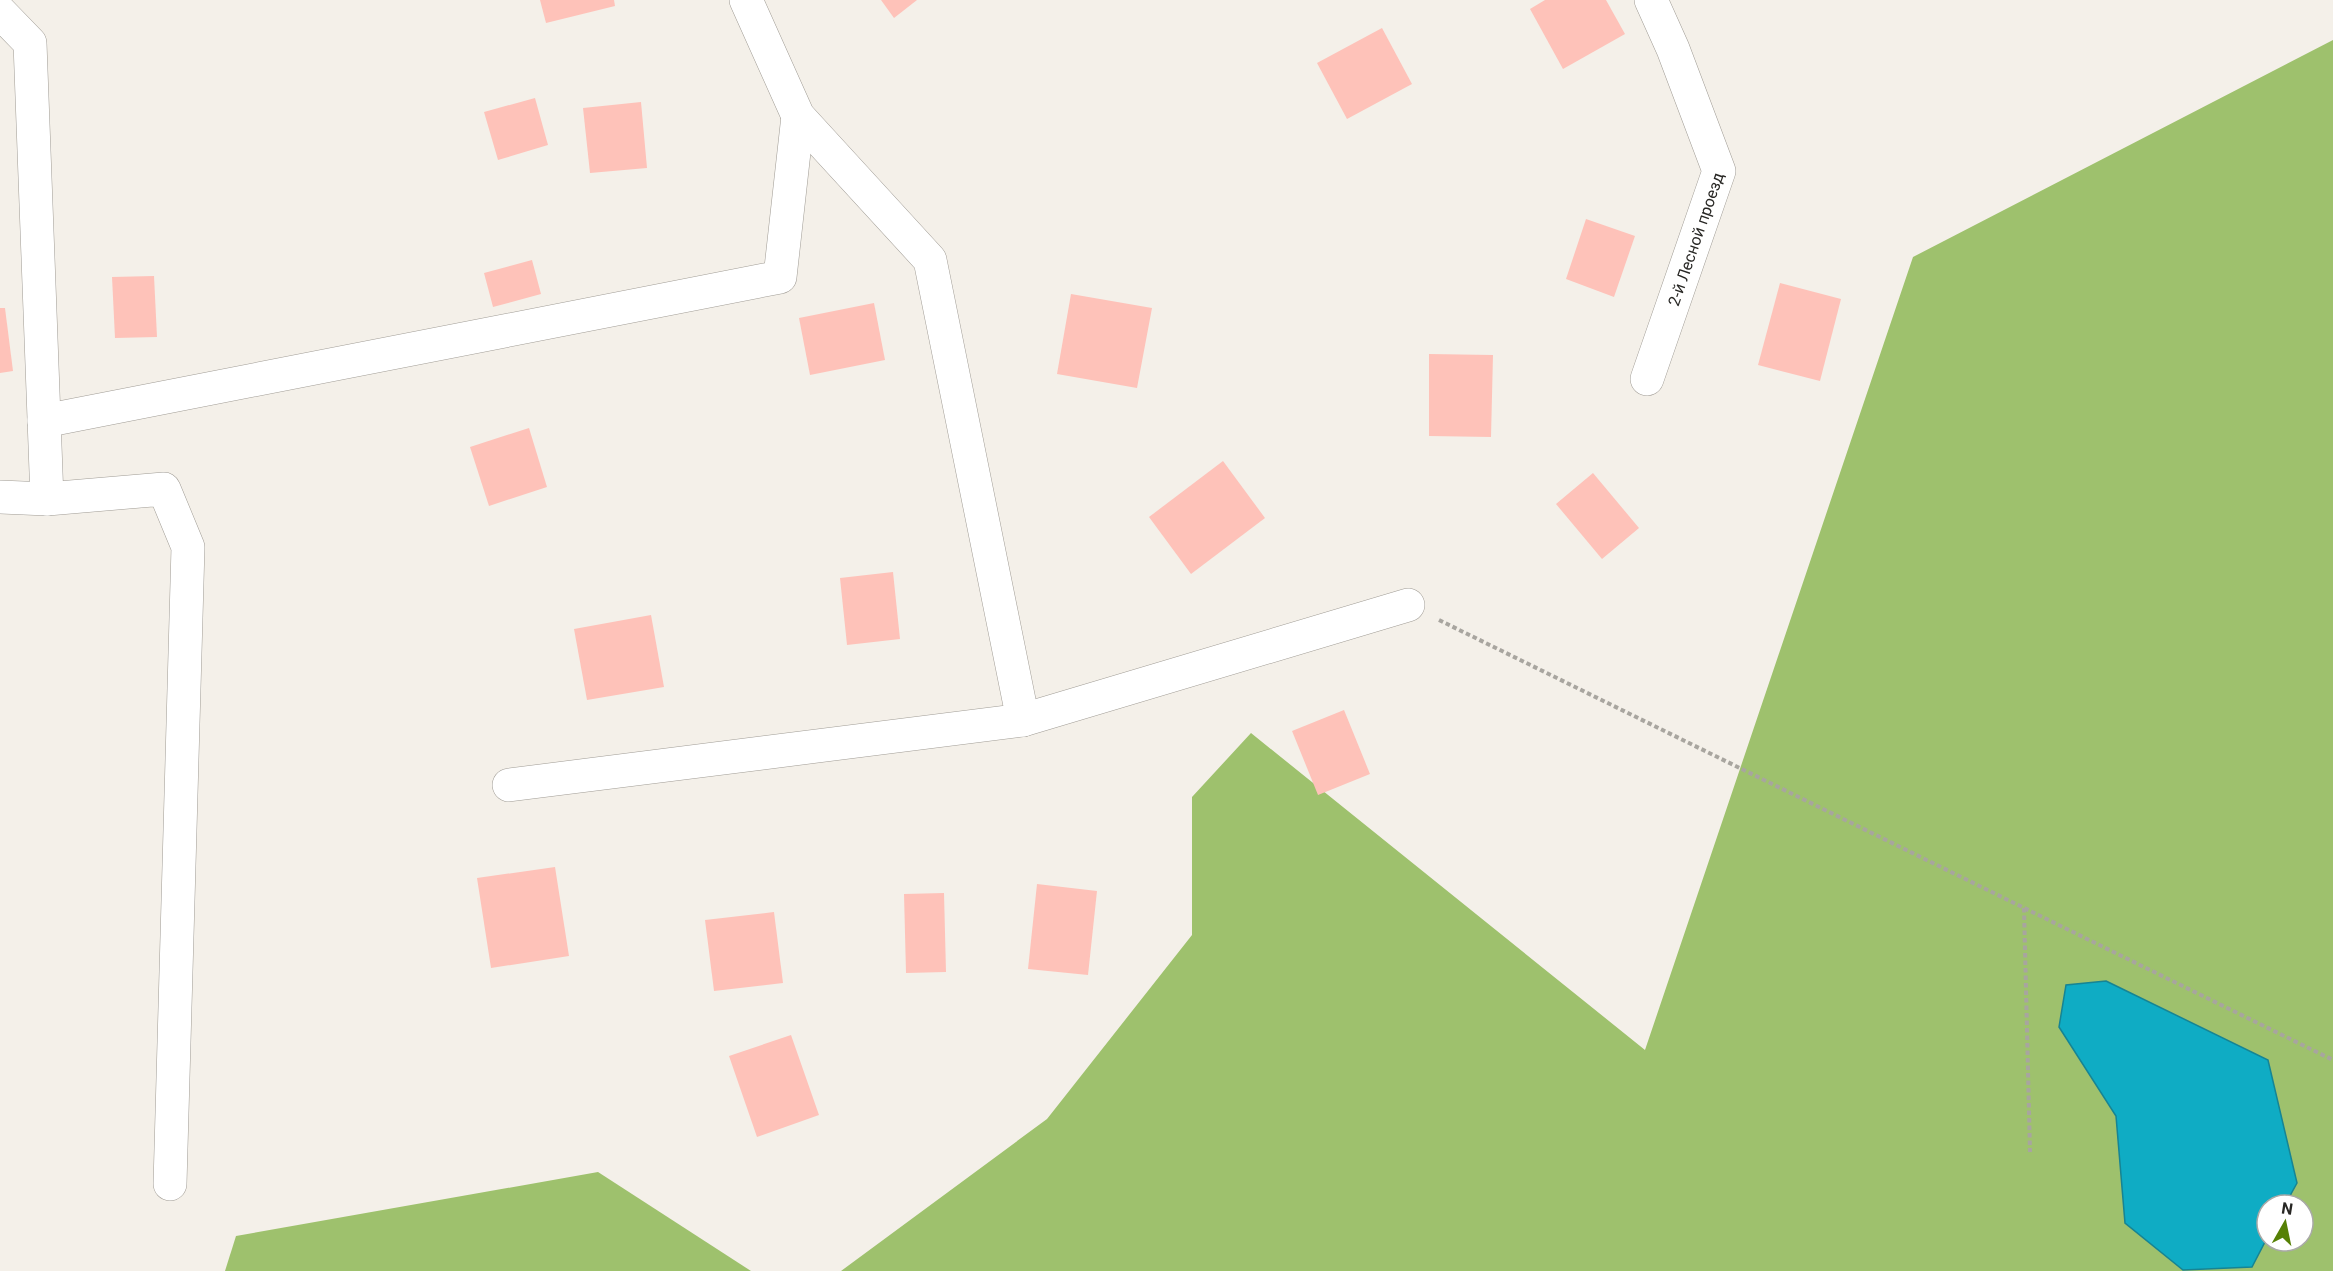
<svg xmlns="http://www.w3.org/2000/svg" width="2333" height="1271" font-family="Roboto,sans-serif">
	<style>
		.forest { fill: #9ec16d; fill-rule: evenodd }
		.water { fill: #0facc4; stroke: #168494; stroke-width: 1.5 }
		.building { fill: #fec2b9 }
		.lines { fill: none; stroke-linecap: round; stroke-linejoin: round }
		.minor-casing { stroke: #a09c95; stroke-width: 34 }
		.path { stroke: #a8a59f; stroke-width: 4; stroke-dasharray: 4.5 3; stroke-linecap: butt }
		.minor { stroke: #fff; stroke-width: 33 }
		.labels { text-anchor: middle; dominant-baseline: central; stroke-width: 4.5; stroke-linejoin: round; paint-order: stroke }
		.street-label { font-size: 16px; fill: #282724; stroke: #fff }
	</style>
	<rect width="100%" height="100%" fill="#f4f0e9"/>
	<g class="forest">
		<path d="M2333,40V1271H841L1047,1119L1192,935V797L1251,733L1645,1050L1913,257ZM2267,1205H2303V1241H2267Z"/>
		<polygon points="598,1172 751,1271 225,1271 236,1236"/>
	</g>
	<polygon class="water" points="2106,981 2268,1060 2297,1183 2285,1205 2267,1205 2267,1238 2252,1267 2183,1270 2125,1223 2116,1116 2059,1027 2066,985"/>
	<g class="building">
		<polygon points="540,0 614,0 615,6 546,23"/>
		<polygon points="881,0 917,0 894,18"/>
		<polygon points="1545,0 1606,0 1625,34 1563,69 1530,9"/>
		<polygon points="1382,28 1412,84 1347,119 1317,63"/>
		<polygon points="535,98 548,145 498,160 484,112"/>
		<polygon points="641,102 647,168 590,173 583,108"/>
		<polygon points="1586,219 1635,236 1614,297 1566,279"/>
		<polygon points="532,260 541,294 493,307 484,273"/>
		<polygon points="154,276 157,337 115,338 112,277"/>
		<polygon points="1780,283 1841,299 1820,381 1758,365"/>
		<polygon points="1071,294 1152,308 1137,388 1057,374"/>
		<polygon points="874,303 885,360 810,375 799,318"/>
		<polygon points="0,308 5,308 13,371 0,373"/>
		<polygon points="1429,354 1493,355 1491,437 1429,436"/>
		<polygon points="529,428 547,487 489,506 470,447"/>
		<polygon points="1223,461 1265,518 1191,574 1149,517"/>
		<polygon points="1593,473 1639,528 1602,559 1556,504"/>
		<polygon points="893,572 900,639 847,645 840,578"/>
		<polygon points="651,615 664,687 587,700 574,629"/>
		<polygon points="1344,710 1370,774 1318,795 1292,731"/>
		<polygon points="555,867 569,956 491,968 477,878"/>
		<polygon points="1037,884 1097,891 1088,975 1028,969"/>
		<polygon points="944,893 946,972 906,973 904,894"/>
		<polygon points="774,912 783,983 714,991 705,920"/>
		<polygon points="791,1035 819,1115 757,1137 729,1056"/>
	</g>
	<g class="lines">
		<g class="minor-casing">
			<g id="minor">
				<polyline points="746,0 798,116 930,260 1023,720"/>
				<polyline points="0,12 30,43 47,499 0,497"/>
				<path id="s1" d="M1647,379L1719,171L1673,49L1651,0"/>
				<polyline points="44,421 780,277 798,116"/>
				<polyline points="47,499 164,489 188,547 170,1184"/>
				<polyline points="509,785 1023,720 1408,605"/>
			</g>
		</g>
		<g class="path">
			<polyline points="1439,620 2333,1060"/>
			<polyline points="2024,908 2030,1152"/>
		</g>
		<use href="#minor" class="minor"/>
	</g>
	<g class="labels">
		<g class="street-label">
			<text stroke="none"><textPath href="#s1" startOffset="148">2-й Лесной проезд</textPath></text>
		</g>
	</g>
	<g transform="translate(2285 1223) rotate(9)"><circle r="28" fill="#ffffff" stroke="#a9a9a7" stroke-width="1.5"/>
	<path d="M0-4.5L10 22L0 15L-10 22Z" fill="#568005"/>
	<text y="-9" font-size="16" font-weight="bold" text-anchor="middle" fill="#282724">N</text>
	</g>
</svg>
